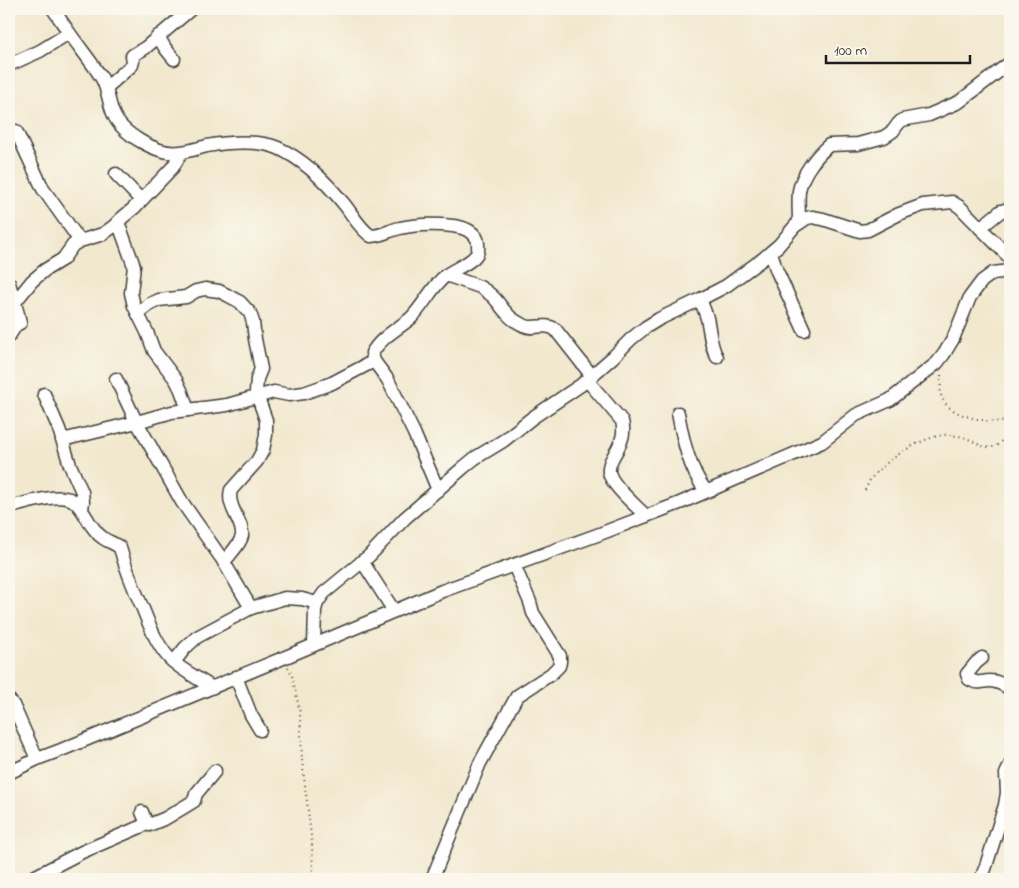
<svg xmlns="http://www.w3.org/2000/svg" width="1019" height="888" font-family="'Indie Flower',sans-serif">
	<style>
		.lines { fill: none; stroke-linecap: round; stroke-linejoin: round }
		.minor-casing { stroke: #3c3b37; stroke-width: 15 }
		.path { stroke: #3c3b37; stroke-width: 2; stroke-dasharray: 1 4; stroke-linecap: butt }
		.minor { stroke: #fff; stroke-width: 12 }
	</style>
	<rect width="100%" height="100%" fill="#fbf7ec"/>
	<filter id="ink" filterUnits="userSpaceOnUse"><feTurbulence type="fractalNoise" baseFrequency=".02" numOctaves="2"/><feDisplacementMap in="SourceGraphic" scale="10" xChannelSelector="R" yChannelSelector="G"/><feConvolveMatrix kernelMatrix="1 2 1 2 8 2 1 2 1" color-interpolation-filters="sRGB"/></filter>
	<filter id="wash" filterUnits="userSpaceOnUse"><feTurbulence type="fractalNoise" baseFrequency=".0096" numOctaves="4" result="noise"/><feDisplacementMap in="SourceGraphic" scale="20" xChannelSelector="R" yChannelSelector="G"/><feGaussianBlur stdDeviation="1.12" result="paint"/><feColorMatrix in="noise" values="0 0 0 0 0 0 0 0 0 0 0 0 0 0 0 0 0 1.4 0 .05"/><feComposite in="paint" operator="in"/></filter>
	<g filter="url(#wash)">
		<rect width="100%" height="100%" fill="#f1e8ce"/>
	</g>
	<g filter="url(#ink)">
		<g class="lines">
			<g class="minor-casing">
				<g id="minor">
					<path d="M53,9C58,16 63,24 68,31C79,47 91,61 101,77C108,88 108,101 113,113C121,134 159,156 181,152C190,151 199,148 207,146C227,142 259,140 278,148C303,159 327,183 344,204C353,215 359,228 371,236C381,236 390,230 400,228C417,224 436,224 453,226C463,227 478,232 478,244C478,248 479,252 476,255C470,264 453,269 445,276C431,288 424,305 411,318C398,329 381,337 372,353L374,361L388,380L414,433L438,490"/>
					<polyline points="158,36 165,48 174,59"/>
					<polyline points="9,65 40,51 69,33"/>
					<polyline points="107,87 132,65 133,61 132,56 133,55 145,48 191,9"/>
					<polyline points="16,131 43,189 80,241"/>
					<polyline points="116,174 141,200"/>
					<polyline points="118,222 134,266 131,293 134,306 147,332 154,351 176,380 181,390 188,410"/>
					<path d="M799,223C799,212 798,201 799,191C802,174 816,156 829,145L858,144L884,137L893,131L898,124L902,120L929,115L959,102L1007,65L1010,64"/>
					<polyline points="980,228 1001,211 1005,210 1010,213"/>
					<polyline points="771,252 776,269 804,330"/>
					<path d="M446,275L480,287C489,292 497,300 503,309C507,313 509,317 514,320C519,323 526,328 532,327C541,327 547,324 555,329L592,376"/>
					<polyline points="9,283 18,314 20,323 16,325 9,336"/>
					<path d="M701,299C702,306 705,311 707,318C710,331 710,346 717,357"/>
					<polyline points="15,302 32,281 45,270 63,259 73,245 80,241 103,234 114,226 122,218 134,208 173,167 181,153"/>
					<path d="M138,314L150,304L159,300L186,297L196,291L205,289L219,291L227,295L240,302L250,313L253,322L255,339L261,369L257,379L256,392L266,420V435L263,450L257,461L231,490C226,507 244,522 242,536C240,545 229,555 224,562"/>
					<polyline points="116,379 134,417 182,502 222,559 251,608"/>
					<path d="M587,380L622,421C625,433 622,440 617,450C613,457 608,464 609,472C611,485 636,506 646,516"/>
					<polyline points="44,394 59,429 70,465 82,492 83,502 82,509"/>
					<path d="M678,413C683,440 689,469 706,491"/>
					<polyline points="62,440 137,422 172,412 227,405 274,392 289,395 304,393 332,383 374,361"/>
					<path d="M9,507H11C25,503 64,491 75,502C84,510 87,521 95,530C97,533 100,536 103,538C108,542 115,543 120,548C126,569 134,589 143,609C150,627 157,645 170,659C181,670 198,678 211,687"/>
					<polyline points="362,561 394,611"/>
					<polyline points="314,645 315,610 317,603 324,593 369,556 405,518 464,467 475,458 503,441 532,418 581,385 613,357 631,339 646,327 659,319 701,299 726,286 764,258 779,245 795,226 807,218 812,217 823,219 860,231 868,230 899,214 923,205 952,202 960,207 1010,258"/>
					<path d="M982,658L976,663L967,674L969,679C979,685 980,681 990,681C998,681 1004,685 1010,689"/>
					<polyline points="174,662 185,648 197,637 251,608 285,598 302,599 317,603"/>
					<polyline points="236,677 251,715 260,730"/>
					<polyline points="9,700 13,705 37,759"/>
					<polyline points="9,773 37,759 61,750 288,656 442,591 597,535 680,503 822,442 856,415 890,400 937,363 944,354 953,339 970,297 982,281 993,273 1010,271"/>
					<polyline points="142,812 147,824 149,825 166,818 194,801 196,794 215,771"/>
					<polyline points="30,879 82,852 147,824"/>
					<polyline points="432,879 480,763 517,696 551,674 559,666 560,662 560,656 533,613 530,602 514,565"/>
					<polyline points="981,879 986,866 1005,805 1007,793 1006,774 1010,765"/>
				</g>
			</g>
			<g class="path">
				<path d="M941,375C941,381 940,389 941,395C946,413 971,418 987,421C995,422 1003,421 1010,423"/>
				<path d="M865,490C867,487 868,483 870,480C883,461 928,432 951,435C956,436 962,436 966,438C974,441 982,448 991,447C1000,447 1005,435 1010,430"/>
				<polyline points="288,667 292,675 300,713 302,760 312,844 313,879"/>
			</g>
			<use href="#minor" class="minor"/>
		</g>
	</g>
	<rect width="1019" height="888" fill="none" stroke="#fbf7ec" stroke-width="30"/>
	<path d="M826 55v8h144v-8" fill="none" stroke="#1c1c1c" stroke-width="2.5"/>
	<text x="834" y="55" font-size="15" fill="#1c1c1c" stroke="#fbf7ec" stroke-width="4" paint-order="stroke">100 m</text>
</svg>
